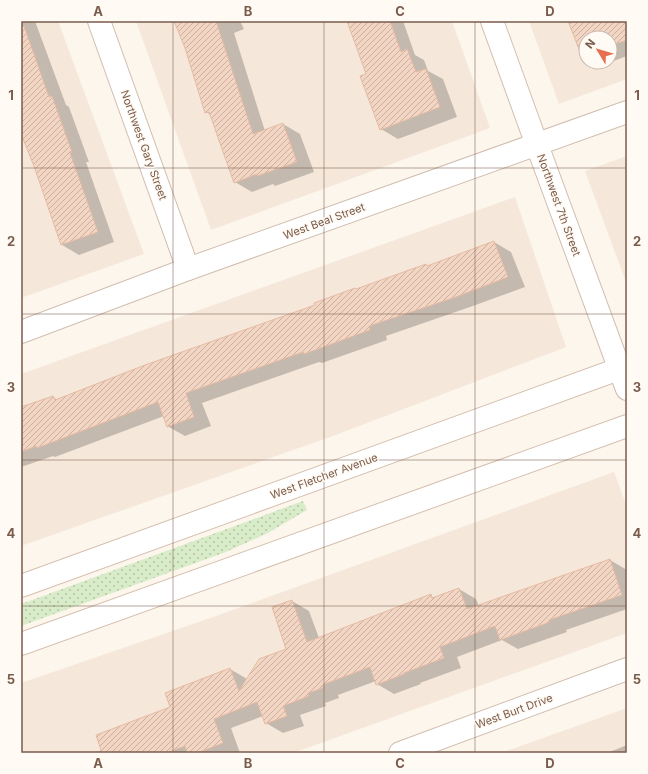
<svg xmlns="http://www.w3.org/2000/svg" width="648" height="774" font-family="Inter,sans-serif">
	<style>
		.residential { fill: #f5e8da; fill-rule: evenodd }
		.grass { fill: url(#grass-dots) }
		.shadow { fill: #0003 }
		.building { fill: url(#building-hatch); stroke: #e6bba3 }
		.lines { fill: none; stroke-linecap: round; stroke-linejoin: round }
		.street-casing { stroke: #d1beb0; stroke-width: 24 }
		.secondary-casing { stroke: #d6c0b0; stroke-width: 24 }
		.street { stroke: #fff; stroke-width: 22 }
		.secondary { stroke: #fff; stroke-width: 22 }
		.grid { fill: none; stroke: #7a5c4d; stroke-width: 1; stroke-opacity: 0.55 }
		.labels { text-anchor: middle; dominant-baseline: central; stroke-width: 3; stroke-linejoin: round; paint-order: stroke }
		.street-label { font-size: 11px; fill: #7a5c4d; stroke: #fffaf3 }
		.neatline { fill: none; stroke: #7a5c4d; stroke-width: 1.5 }
		.grid-label { font-size: 13px; text-anchor: middle; font-weight: bold; fill: #7a5c4d }
	</style>
	<defs>
		<pattern id="grass-dots" width="8" height="8" patternUnits="userSpaceOnUse"><rect width="8" height="8" fill="#d8ecc9"/><path d="M2 2h.1M6 6h.1" fill="none" stroke="#b4c2a5" stroke-width="1.8" stroke-linecap="round"/></pattern>
		<pattern id="building-hatch" width="6" height="6" patternUnits="userSpaceOnUse"><rect width="6" height="6" fill="#f3d5c3"/><path d="M-1 1l2-2M0 6l6-6M5 7l2-2" fill="none" stroke="#cab0a1"/></pattern>
	</defs>
	<rect width="100%" height="100%" fill="#fdf6ec"/>
	<g class="residential">
		<polygon points="21,21 58,21 144,254 21,298"/>
		<polygon points="136,21 452,21 490,128 211,230"/>
		<path d="M529,21H627V79L559,104ZM586,38H610V62H586Z"/>
		<polygon points="627,156 627,285 585,171"/>
		<polygon points="515,197 566,347 333,436 21,546 21,374"/>
		<polygon points="614,472 627,507 627,633 293,753 21,753 21,683 219,615"/>
		<polygon points="627,708 627,753 501,753"/>
	</g>
	<polygon class="grass" points="303,501 307,510 268,533 226,552 21,626 21,604"/>
	<g class="shadow">
		<polygon points="21,21 35,21 66,105 69,107 89,162 86,162 114,242 79,255 62,245 21,130"/>
		<polygon points="175,21 240,21 244,29 234,33 265,131 283,124 300,134 314,172 275,186 273,184 252,192 235,182 211,115 206,112 185,48"/>
		<polygon points="348,21 403,21 415,55 424,60 428,71 443,79 457,117 398,139 381,129 367,75"/>
		<polygon points="570,21 627,21 627,56 600,66 593,62 610,62 610,38 586,38 586,58 583,56"/>
		<polygon points="494,242 511,252 525,287 470,307 386,336 387,340 322,363 319,362 202,403 211,426 185,436 167,426 164,416 55,457 53,456 21,467 21,409 53,397 58,400 316,306 357,290 426,265 428,267"/>
		<polygon points="610,560 627,570 627,609 566,630 567,632 518,649 502,640 457,657 461,668 420,683 421,684 394,694 377,684 376,681 338,695 339,698 325,703 326,706 300,715 304,726 283,733 266,723 263,716 231,728 240,753 94,753 102,750 172,708 230,669 247,679 288,650 292,601 309,611 319,638 431,596 434,598 459,589 476,599 479,606"/>
		<polygon points="627,745 627,753 607,753"/>
	</g>
	<g class="building">
		<polygon points="174,21 216,21 253,134 283,123 297,162 257,176 257,174 234,183 209,112 205,113 185,48"/>
		<polygon points="347,21 390,21 401,52 407,49 416,72 426,69 440,107 380,130 360,76 366,74"/>
		<polygon points="568,21 627,21 627,40 610,46 610,38 586,38 586,56 582,57"/>
		<polygon points="24,26 49,97 52,96 72,152 70,153 98,232 61,245 34,166 21,134 21,27"/>
		<polygon points="494,241 508,277 453,298 369,326 370,330 304,354 303,352 186,393 194,417 167,427 158,402 37,448 36,446 21,452 21,407 53,396 55,400 145,365 315,305 314,303 355,288 356,289 426,264 427,266"/>
		<polygon points="610,559 622,595 549,620 550,622 500,640 495,626 440,647 444,658 404,673 404,674 376,685 370,667 322,685 323,688 308,693 309,696 283,706 287,716 265,724 257,702 214,719 223,743 197,753 187,753 185,746 166,753 102,753 96,735 170,707 165,693 230,668 239,691 259,659 286,649 272,607 292,600 307,642 431,594 432,598 459,588 467,609"/>
	</g>
	<g class="lines">
		<g class="street-casing">
			<g id="street">
				<polyline points="99,21 188,269"/>
				<polyline points="492,21 537,145 627,389"/>
				<polyline points="21,332 188,269 627,112"/>
				<polyline points="400,753 627,669"/>
			</g>
		</g>
		<g class="secondary-casing">
			<g id="secondary">
				<polyline points="21,586 627,366"/>
				<polyline points="21,644 627,426"/>
			</g>
		</g>
		<use href="#street" class="street"/>
		<use href="#secondary" class="secondary"/>
	</g>
	<path class="grid" d="M173,21V753M324,21V753M475,21V753M21,168H627M21,314H627M21,460H627M21,606H627"/>
	<g class="labels">
		<g class="street-label">
			<text transform="translate(144 145) rotate(70)">Northwest Gary Street</text>
			<text transform="translate(559 205) rotate(70)">Northwest 7th Street</text>
			<text transform="translate(324 221) rotate(-20)">West Beal Street</text>
			<text transform="translate(324 476) rotate(-20)">West Fletcher Avenue</text>
			<text transform="translate(514 711) rotate(-20)">West Burt Drive</text>
		</g>
	</g>
	<rect width="648" height="774" fill="none" stroke="#fffaf3" stroke-width="44"/>
	<g transform="translate(598 50) rotate(308)"><circle r="19" fill="#fffaf3" stroke="#cabbb1"/>
	<path d="M0-3L7 15L0 10L-7 15Z" fill="#e76f51"/>
	<text y="-6" font-size="11" font-weight="bold" text-anchor="middle" fill="#7a5c4d">N</text>
	</g>
	<rect x="22" y="22" width="604" height="730" class="neatline"/>
	<g class="grid-label">
		<text x="98" y="16">A</text>
		<text x="248" y="16">B</text>
		<text x="400" y="16">C</text>
		<text x="550" y="16">D</text>
		<text x="11" y="100">1</text>
		<text x="637" y="100">1</text>
		<text x="11" y="246">2</text>
		<text x="637" y="246">2</text>
		<text x="11" y="392">3</text>
		<text x="637" y="392">3</text>
		<text x="11" y="538">4</text>
		<text x="637" y="538">4</text>
		<text x="11" y="684">5</text>
		<text x="637" y="684">5</text>
		<text x="98" y="768">A</text>
		<text x="248" y="768">B</text>
		<text x="400" y="768">C</text>
		<text x="550" y="768">D</text>
	</g>
</svg>
